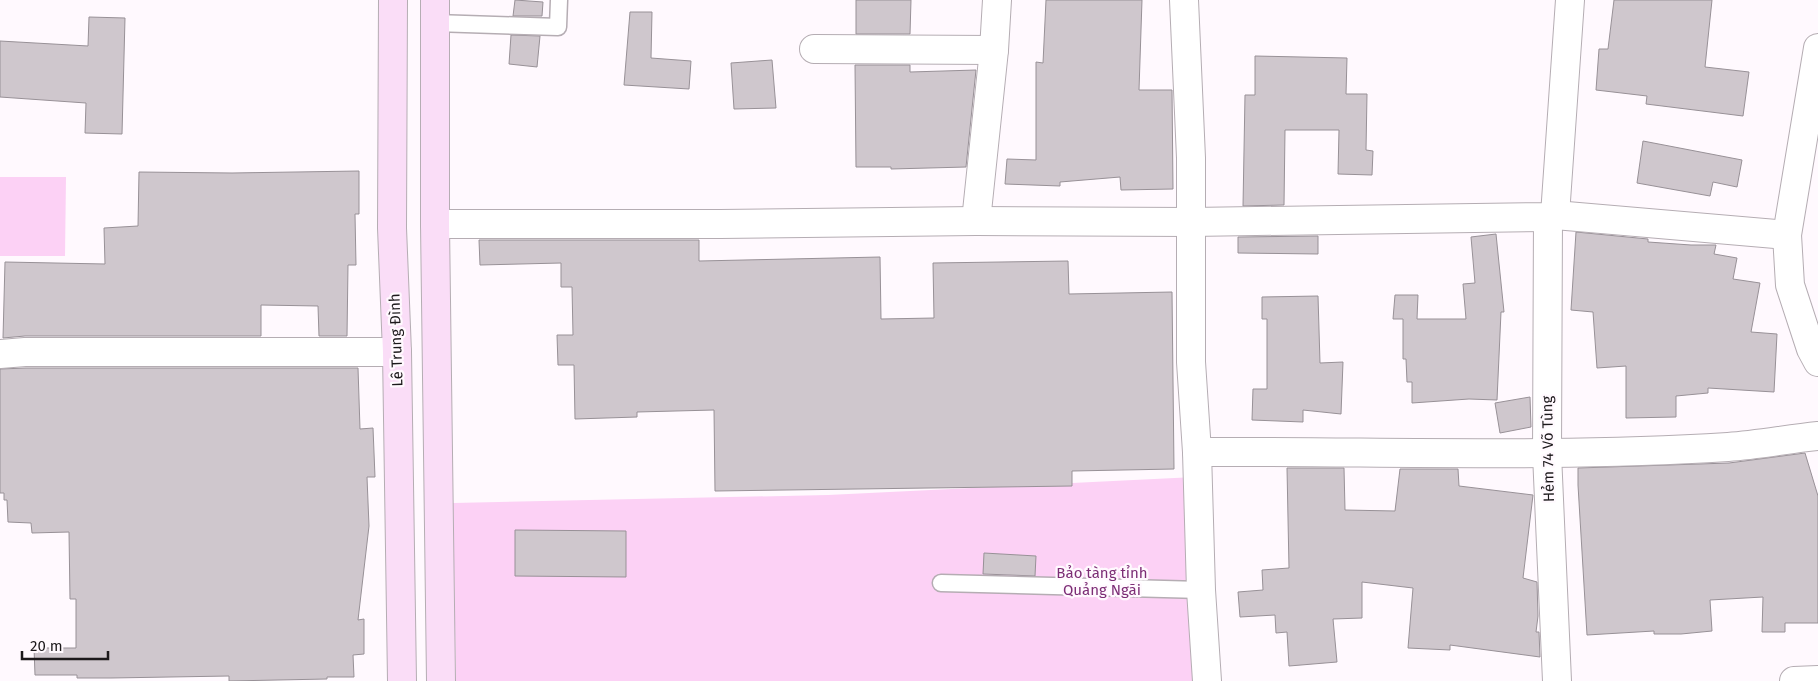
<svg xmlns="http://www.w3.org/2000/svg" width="1818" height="681" font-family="'Fira Sans',sans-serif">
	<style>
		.green { fill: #fcd1f5 }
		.building { fill: #cfc7cd; stroke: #989197 }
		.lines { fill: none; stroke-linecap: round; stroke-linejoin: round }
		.service-casing { stroke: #b5adb3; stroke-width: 19 }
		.minor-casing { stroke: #b5adb3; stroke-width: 30 }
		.secondary-casing { stroke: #b5adb3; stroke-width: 30 }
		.service { stroke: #fff; stroke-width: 16 }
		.minor { stroke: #fff; stroke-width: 28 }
		.secondary { stroke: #faddf7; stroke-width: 28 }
		.labels { text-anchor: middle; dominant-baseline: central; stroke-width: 4.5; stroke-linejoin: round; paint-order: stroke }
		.street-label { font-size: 15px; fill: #1c191b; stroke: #fff9fe }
		.park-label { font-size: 15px; fill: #7c2d75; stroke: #fff9fe }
	</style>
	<rect width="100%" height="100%" fill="#fff9fe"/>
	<g class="green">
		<polygon points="0,177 66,177 65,256 0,256"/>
		<polygon points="1195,477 1207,681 456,681 453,503 828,495"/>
	</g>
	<g class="building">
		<polygon points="515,0 543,2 542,16 513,16"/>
		<polygon points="856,0 911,0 910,34 856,34"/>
		<polygon points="1046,0 1142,0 1139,90 1172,90 1173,189 1121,190 1120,177 1060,182 1060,186 1005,184 1007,159 1036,160 1036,62 1043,63"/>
		<polygon points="1614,0 1712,0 1705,67 1749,72 1743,116 1646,104 1647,96 1596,90 1599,49 1608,49"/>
		<polygon points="630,12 652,12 651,58 691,61 689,89 624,85"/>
		<polygon points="89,17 125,18 122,134 85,133 86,103 0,97 0,41 88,46"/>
		<polygon points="511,35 540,36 537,67 509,64"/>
		<polygon points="1255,56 1347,58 1346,94 1367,94 1366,150 1373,151 1372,175 1338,174 1339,130 1285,130 1284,205 1243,206 1245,95 1255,95"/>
		<polygon points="772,60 776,108 734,109 731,63"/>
		<polygon points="855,65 910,65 910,72 976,70 966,167 891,169 891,167 856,167"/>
		<polygon points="1643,141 1742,160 1737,187 1713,182 1710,196 1637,183"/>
		<polygon points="359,171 359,214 355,214 356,265 348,265 347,336 319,336 318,306 261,305 261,336 25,336 3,338 5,262 105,264 104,228 138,226 139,172 232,173"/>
		<polygon points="1576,232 1648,239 1648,242 1691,245 1716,245 1714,254 1737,258 1733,279 1760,283 1751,332 1777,334 1774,392 1708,388 1708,393 1676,396 1676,417 1626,418 1626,366 1597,368 1593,312 1571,310"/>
		<polygon points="1496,234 1504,312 1501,312 1497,400 1469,399 1412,403 1412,382 1407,382 1406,359 1403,359 1403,319 1393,319 1395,295 1418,295 1417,319 1466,319 1463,284 1475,283 1471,237"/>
		<polygon points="1318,236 1318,254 1238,253 1238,237"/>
		<polygon points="479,240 699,240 699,261 880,257 881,319 934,318 933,263 1068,261 1069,294 1172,292 1174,469 1072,471 1072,486 715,491 714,410 637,412 637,417 575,419 574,365 558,365 557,335 573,335 572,287 561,287 561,263 480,265"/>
		<polygon points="1318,296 1320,363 1343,362 1341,414 1303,410 1303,422 1252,420 1253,389 1267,389 1267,319 1262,319 1262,297"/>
		<polygon points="26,368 358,368 360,429 373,428 375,477 367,477 369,526 358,620 364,619 364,654 353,655 354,677 327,677 327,679 229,681 229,676 111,678 77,678 77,675 35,675 34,648 76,648 76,599 70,599 69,532 32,533 31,523 8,522 7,500 4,500 4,493 0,493 0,369"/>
		<polygon points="1530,397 1531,427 1500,433 1495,403"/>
		<polygon points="1805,453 1818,496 1818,623 1785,623 1785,632 1762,632 1763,597 1710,600 1712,631 1681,634 1654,634 1654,631 1587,635 1578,485 1578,468 1729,463"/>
		<polygon points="1287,468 1344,468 1345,510 1395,511 1400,469 1458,469 1459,486 1533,495 1523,578 1537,582 1538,616 1536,632 1539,632 1540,657 1450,645 1450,650 1408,648 1413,588 1362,582 1362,618 1333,619 1337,662 1289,666 1287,632 1276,633 1275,615 1240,617 1238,592 1263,590 1262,570 1289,568"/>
		<polygon points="515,530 626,531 626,577 515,576"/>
		<polygon points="984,553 1036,556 1035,576 983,574"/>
	</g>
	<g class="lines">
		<g class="service-casing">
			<g id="service">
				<polyline points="435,23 558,27 559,0"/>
				<polyline points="941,583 1201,590"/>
			</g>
		</g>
		<g class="minor-casing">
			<g id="minor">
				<polyline points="1184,0 1191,158 1191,362 1197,452 1201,590 1207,681"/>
				<polyline points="1818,48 1787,235 1790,285 1811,349 1818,362"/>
				<polyline points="814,49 994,50"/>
				<polyline points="1555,215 1570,0"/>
				<polyline points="1548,217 1547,454 1557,681"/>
				<polyline points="976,221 994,50 997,0"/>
				<polyline points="435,224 720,224 976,221 1191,222 1548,217 1555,215 1787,235"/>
				<polyline points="0,354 25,352 397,352"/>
				<path d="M1197,452C1374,451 1551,458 1728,447C1758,445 1788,439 1818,436"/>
				<polyline points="1794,681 1818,680"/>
			</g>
		</g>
		<g class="secondary-casing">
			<g id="secondary">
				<polyline points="393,0 392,228 397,352 402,681"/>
				<polyline points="435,0 435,224 441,681"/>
			</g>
		</g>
		<use href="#service" class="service"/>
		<use href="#minor" class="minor"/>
		<use href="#secondary" class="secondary"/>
	</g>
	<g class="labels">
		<g class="street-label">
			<text transform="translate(396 340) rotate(-92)">Lê Trung Đình</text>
			<text transform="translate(1548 449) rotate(-91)">Hẻm 74 Võ Tùng</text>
		</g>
		<g class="park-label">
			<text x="1102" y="573">Bảo tàng tỉnh<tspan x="1102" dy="17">Quảng Ngãi</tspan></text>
		</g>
	</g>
	<path d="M22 651v8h86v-8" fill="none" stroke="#1c191b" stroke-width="2.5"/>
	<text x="30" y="651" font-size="15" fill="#1c191b" stroke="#fff9fe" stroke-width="4" paint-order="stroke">20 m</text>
</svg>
